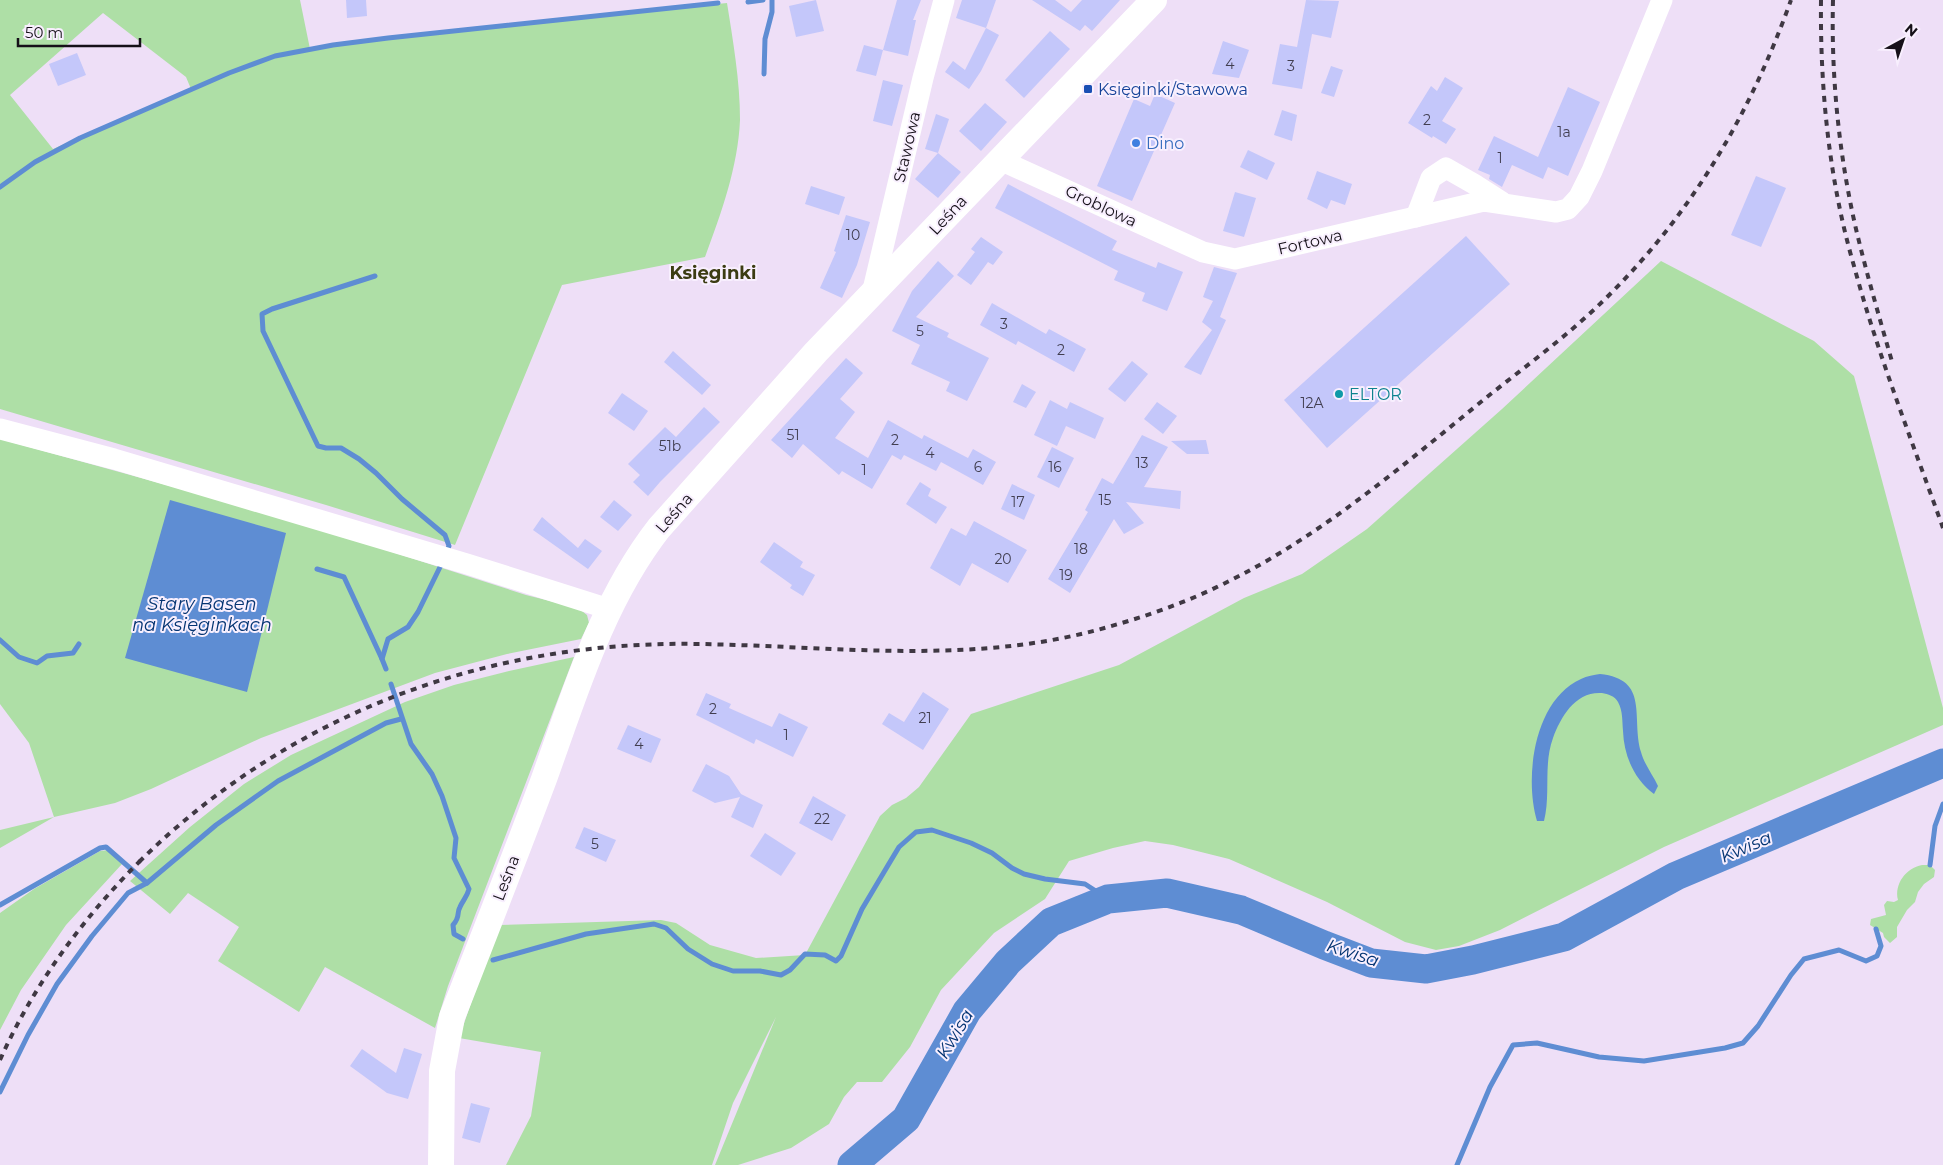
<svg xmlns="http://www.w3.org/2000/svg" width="1943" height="1165" font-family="Montserrat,sans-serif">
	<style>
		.green { fill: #aedfa6; fill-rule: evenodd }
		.water { fill: #5e8dd3 }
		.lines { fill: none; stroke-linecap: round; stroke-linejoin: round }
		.stream { stroke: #5e8dd3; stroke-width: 5 }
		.river { stroke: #5e8dd3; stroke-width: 29 }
		.building { fill: #c4c7fa }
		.minor { stroke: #fff; stroke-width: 21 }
		.major { stroke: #fff; stroke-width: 26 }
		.rail { stroke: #3f3843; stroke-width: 4; stroke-dasharray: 6 6; stroke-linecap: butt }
		.transit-dot { fill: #1a4fb4; stroke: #f8effe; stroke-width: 2 }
		.shop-dot { fill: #3f7fe0; stroke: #f8effe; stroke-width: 2 }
		.culture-dot { fill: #0f9aa8; stroke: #f8effe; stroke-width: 2 }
		.labels { text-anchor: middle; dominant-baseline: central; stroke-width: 4; stroke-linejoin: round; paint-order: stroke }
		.number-label { font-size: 14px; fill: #413e50 }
		.transit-label { font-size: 16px; fill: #164399; stroke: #f8effe; text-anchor: start }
		.shop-label { font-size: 16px; fill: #366cbe; stroke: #f8effe; text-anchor: start }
		.street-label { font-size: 16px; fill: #151018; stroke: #f8effe }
		.culture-label { font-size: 16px; fill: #0d838f; stroke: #f8effe; text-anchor: start }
		.neighbourhood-label { font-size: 18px; font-weight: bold; fill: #3c3c13; stroke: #f8effe }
		.water-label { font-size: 18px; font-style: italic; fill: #043472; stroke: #f8effe }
	</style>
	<rect width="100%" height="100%" fill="#eedff7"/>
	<g class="green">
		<path d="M0,0H300L310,49L380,39L727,3C733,41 740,81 740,120C738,167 721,214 705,257L562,285L455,545L326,505L0,409ZM103,13L186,77L191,89L53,149L10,95Z"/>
		<polygon points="1661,261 1814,341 1854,376 1943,708 1943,725 1664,847 1500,930 1459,946 1436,950 1405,942 1327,902 1229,859 1173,845 1145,841 1113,848 1069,861 1045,899 994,933 941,990 910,1047 882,1082 857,1082 844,1097 829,1124 791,1148 738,1165 715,1165 776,1017 733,1103 712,1165 506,1165 531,1116 541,1052 459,1038 498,925 661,920 676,923 710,945 756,958 805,955 880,816 892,805 906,798 919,787 971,714 1119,665 1244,598 1302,574 1367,529 1502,409"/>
		<polygon points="0,439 289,519 526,595 578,608 587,615 589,623 581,639 507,654 435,673 261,738 151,789 115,803 54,817 0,848 0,830 54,817 29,743 0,704"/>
		<polygon points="574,657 448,986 435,1028 325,967 299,1012 218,961 239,927 188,893 170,914 130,881 190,827 244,784 291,755 405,702 454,685 509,671"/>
		<polygon points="109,850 122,864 66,925 21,990 0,1030 0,913 34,889 100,851"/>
		<path d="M1922,865H1930L1935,870L1934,877L1924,884L1918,892L1915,902L1907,910L1897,927V937L1890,943L1884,937L1883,933L1870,925L1871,919L1886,915L1884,905L1887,901L1894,902L1898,900C1894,884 1906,868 1922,865Z"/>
	</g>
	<g class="water">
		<polygon points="170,500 286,533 247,692 125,658"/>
		<path d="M1600,674C1650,679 1631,718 1641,752C1644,764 1653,775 1658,786L1654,794C1634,779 1624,756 1623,731C1622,721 1623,711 1618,702C1615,696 1608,694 1602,693C1576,691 1561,716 1553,738C1543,765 1551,794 1544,821H1537C1524,777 1534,700 1581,679C1587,676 1594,675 1600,674Z"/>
	</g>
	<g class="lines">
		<g class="stream">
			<polyline points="748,2 763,0"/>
			<polyline points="764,74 765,39 772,12 772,0"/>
			<polyline points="0,187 35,162 80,138 229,73 275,56 333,45 388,38 718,3"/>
			<polyline points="375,276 272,309 262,314 263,331 318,446 326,448 341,448 359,459 376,473 402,499 445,535 449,546 446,553"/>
			<polyline points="317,569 344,577 382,659"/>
			<polyline points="0,640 19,657 37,663 47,656 73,653 79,644"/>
			<polyline points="386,669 382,659 388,639 408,627 418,612 442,563"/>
			<path d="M391,684L411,744L432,774L442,796L456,838L454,858L469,889C467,897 463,900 460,907C456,914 461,916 453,925L454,934L463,939"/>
			<polyline points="1930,865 1935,826 1943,804"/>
			<polyline points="0,905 100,848 106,847 147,883 216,825 278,781 386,723 401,719"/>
			<polyline points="493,960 586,934 654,924 666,928 688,949 712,964 733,971 760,971 781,975 790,970 805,954 825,955 836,961 841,956 862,909 887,867 899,847 916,832 932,830 971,843 992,853 1012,868 1024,874 1045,879 1085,884 1108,899"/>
			<polyline points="0,1092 28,1035 57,984 92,936 128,893 147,883"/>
			<polyline points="1457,1165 1490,1087 1513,1045 1537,1043 1599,1057 1644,1061 1725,1048 1743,1043 1758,1026 1791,975 1804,959 1839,950 1866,961 1877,956 1881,946 1876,929"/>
		</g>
		<polyline class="river" points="852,1165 906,1119 967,1011 1008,962 1051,922 1108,899 1167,893 1241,910 1324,945 1371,963 1426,969 1473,960 1564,937 1676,876 1943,763"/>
	</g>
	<g class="building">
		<polygon points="346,0 366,0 367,16 347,18"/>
		<polygon points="816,0 824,31 796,37 789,6"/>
		<polygon points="897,0 921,0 913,20 916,20 908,56 883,50"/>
		<polygon points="962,0 996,0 986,28 956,18"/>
		<polygon points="1032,0 1055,0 1071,12 1082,0 1120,0 1092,31 1085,25 1080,31"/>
		<polygon points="1306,0 1339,1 1331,38 1312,34 1302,89 1272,84 1280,44 1297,47"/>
		<polygon points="986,28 999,35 981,71 969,89 945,72 953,61 965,70"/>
		<polygon points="1050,31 1070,49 1024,98 1005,80"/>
		<polygon points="1223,41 1249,50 1239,78 1212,74"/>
		<polygon points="864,45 883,50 876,76 856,71"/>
		<polygon points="77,53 86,75 58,86 49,64"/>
		<polygon points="1331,66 1343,70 1334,97 1321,93"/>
		<polygon points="1445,77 1463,88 1442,121 1456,129 1446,144 1433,136 1432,138 1408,123 1431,86 1437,91"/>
		<polygon points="883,80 903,85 892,126 873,121"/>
		<polygon points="1568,87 1600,102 1568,176 1548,167 1543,179 1512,165 1502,187 1489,179 1490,175 1478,170 1494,136 1538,157"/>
		<polygon points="1155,94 1175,103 1132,201 1097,186 1134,99 1150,106"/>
		<polygon points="985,103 1007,122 981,151 959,131"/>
		<polygon points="1282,110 1297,115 1292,141 1274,135"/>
		<polygon points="936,114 949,119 938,153 925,149"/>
		<polygon points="1248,150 1275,163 1267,180 1240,167"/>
		<polygon points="938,153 961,172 938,198 915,179"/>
		<polygon points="1317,171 1352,184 1345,205 1331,200 1327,209 1307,199"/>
		<polygon points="1756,176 1786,188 1761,247 1731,235"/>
		<polygon points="1008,184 1117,241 1112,250 1156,268 1158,262 1183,272 1167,311 1142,301 1145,293 1114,280 1118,271 995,208"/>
		<polygon points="811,186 845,197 839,215 805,204"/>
		<polygon points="1235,192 1256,198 1244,237 1223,231"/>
		<polygon points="846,215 870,222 857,265 842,298 820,288 836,252 834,251"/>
		<polygon points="1466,236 1510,284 1327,448 1284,400"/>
		<polygon points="981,237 1003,252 993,265 988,262 971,285 957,275 975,252 971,249"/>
		<polygon points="938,261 954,276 916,317 949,333 947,337 989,358 967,401 946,391 950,382 911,364 920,345 892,331 912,291"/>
		<polygon points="1214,267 1237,273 1220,317 1226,320 1201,375 1184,367 1212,330 1202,322 1213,301 1203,297"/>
		<polygon points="992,303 1046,334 1049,329 1086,349 1074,372 1018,341 1016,345 980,325"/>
		<polygon points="673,351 711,385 702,395 664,362"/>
		<polygon points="846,358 863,373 840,399 855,412 835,438 868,458 888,420 922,439 924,435 968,458 973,449 996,462 983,485 941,462 936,471 904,455 901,460 892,455 872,489 842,471 839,475 803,444 792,458 771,440"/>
		<polygon points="1132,361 1148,374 1125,402 1108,389"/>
		<polygon points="1022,384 1036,392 1026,408 1013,402"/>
		<polygon points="622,393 648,411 634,431 608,413"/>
		<polygon points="1050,400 1067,409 1070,402 1104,418 1095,439 1066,426 1057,446 1034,435"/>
		<polygon points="1157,402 1177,416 1163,434 1144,419"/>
		<polygon points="704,407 720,422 660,482 648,496 633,482 640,475 628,464 665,427 676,437"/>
		<polygon points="1142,435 1168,447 1144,487 1181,491 1180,509 1126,502 1144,523 1124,534 1114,519 1070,593 1048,579 1088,512 1085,510 1102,478 1113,484"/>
		<polygon points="1206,440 1209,454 1187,454 1171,441"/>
		<polygon points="1052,447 1074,458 1059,488 1037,477"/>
		<polygon points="920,482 931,489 928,496 947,507 936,524 906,504"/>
		<polygon points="1012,484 1035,495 1024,520 1001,509"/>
		<polygon points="614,500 632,515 618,531 600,517"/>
		<polygon points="542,517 578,548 585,539 602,551 588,569 533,530"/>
		<polygon points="974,521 1027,550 1008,583 972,563 960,586 930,568 951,528 966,536"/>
		<polygon points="774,542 803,562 800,567 815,575 803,596 790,588 792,585 760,562"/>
		<polygon points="923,692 949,709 923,750 882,724 889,713 904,722"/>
		<polygon points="706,693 731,704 729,708 772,727 779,713 808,727 793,757 756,739 754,744 696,715"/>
		<polygon points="628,725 661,739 651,763 617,749"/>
		<polygon points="706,764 729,776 741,794 763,805 753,828 731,817 740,797 715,803 692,791"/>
		<polygon points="813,796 846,815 832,841 799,823"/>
		<polygon points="584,827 616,840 606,862 575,848"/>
		<polygon points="765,833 796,853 781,876 750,856"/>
		<polygon points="404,1048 422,1054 408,1099 387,1093 350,1066 362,1049 396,1073"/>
		<polygon points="471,1103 490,1108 480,1143 462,1138"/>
	</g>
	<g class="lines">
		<g class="minor">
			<polyline points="1000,160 1203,252 1235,259 1484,201 1556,212 1568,209 1579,197 1592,171 1662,0"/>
			<polyline points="1416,217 1431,178 1446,168 1474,184 1502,202"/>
			<polyline points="872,294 923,78 944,0"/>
			<polyline points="0,429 114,459 467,564 609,609"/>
		</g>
		<path class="major" d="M441,1165L442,1071L452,1017C483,938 514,859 544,779C575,693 602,601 659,528L816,352L1154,0"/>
		<g class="rail">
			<path d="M1821,0C1820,89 1829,180 1854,266C1878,355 1912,441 1943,528"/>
			<path d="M1833,0C1831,77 1839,155 1856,229C1867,275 1880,320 1893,365"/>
			<path d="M139,862C290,713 488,640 699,644C832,646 967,665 1097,630C1138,619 1180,605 1219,586C1318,539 1402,466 1487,397C1526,366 1567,336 1602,302C1690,217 1750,115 1791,0"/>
			<path d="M0,1060C33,986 82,919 140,861"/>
		</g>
	</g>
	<rect class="transit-dot" x="1083" y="84" width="10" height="10" rx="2.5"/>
	<circle class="shop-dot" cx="1136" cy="143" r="5"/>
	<circle class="culture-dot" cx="1339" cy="394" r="5"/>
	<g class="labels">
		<g class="number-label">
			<text x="1230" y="64">4</text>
			<text x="1291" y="66">3</text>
			<text x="1427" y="120">2</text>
			<text x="1564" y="132">1a</text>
			<text x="1500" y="158">1</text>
			<text x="853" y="235">10</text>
			<text x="1004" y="324">3</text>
			<text x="920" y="331">5</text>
			<text x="1061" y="350">2</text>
			<text x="1312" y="403">12A</text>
			<text x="793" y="435">51</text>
			<text x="895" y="440">2</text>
			<text x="670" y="446">51b</text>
			<text x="930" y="453">4</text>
			<text x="1142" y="463">13</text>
			<text x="978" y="467">6</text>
			<text x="1055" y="467">16</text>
			<text x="864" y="470">1</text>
			<text x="1105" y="500">15</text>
			<text x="1018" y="502">17</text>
			<text x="1081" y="549">18</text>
			<text x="1003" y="559">20</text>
			<text x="1066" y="575">19</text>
			<text x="713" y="709">2</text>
			<text x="925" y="718">21</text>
			<text x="786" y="735">1</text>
			<text x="639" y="744">4</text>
			<text x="822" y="819">22</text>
			<text x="595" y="844">5</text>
		</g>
		<g class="transit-label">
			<text x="1098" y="89">Księginki/Stawowa</text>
		</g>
		<g class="shop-label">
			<text x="1146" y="143">Dino</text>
		</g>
		<g class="street-label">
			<text transform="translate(907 147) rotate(-77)">Stawowa</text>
			<text transform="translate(1101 206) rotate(25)">Groblowa</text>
			<text transform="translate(948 215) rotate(-47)">Leśna</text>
			<text transform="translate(1310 242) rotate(-13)">Fortowa</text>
			<text transform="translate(674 513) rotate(-49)">Leśna</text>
			<text transform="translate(506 878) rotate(-69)">Leśna</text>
		</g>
		<g class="culture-label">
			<text x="1349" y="394">ELTOR</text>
		</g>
		<g class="neighbourhood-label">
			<text x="713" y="273">Księginki</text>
		</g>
		<g class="water-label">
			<text x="202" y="604">Stary Basen<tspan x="202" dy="21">na Księginkach</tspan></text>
			<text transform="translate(1746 847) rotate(-23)">Kwisa</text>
			<text transform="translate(1353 953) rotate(18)">Kwisa</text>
			<text transform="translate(955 1034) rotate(-59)">Kwisa</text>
		</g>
	</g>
	<g transform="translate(1903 40) rotate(40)" stroke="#f8effe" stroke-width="4" paint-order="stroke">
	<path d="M0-4L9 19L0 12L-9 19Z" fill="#151018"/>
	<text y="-8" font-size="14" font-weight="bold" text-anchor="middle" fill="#151018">N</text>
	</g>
	<path d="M18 38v8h122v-8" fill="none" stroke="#151018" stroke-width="2.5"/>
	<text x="25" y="38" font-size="15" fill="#151018" stroke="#f8effe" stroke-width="4" paint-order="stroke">50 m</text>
</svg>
